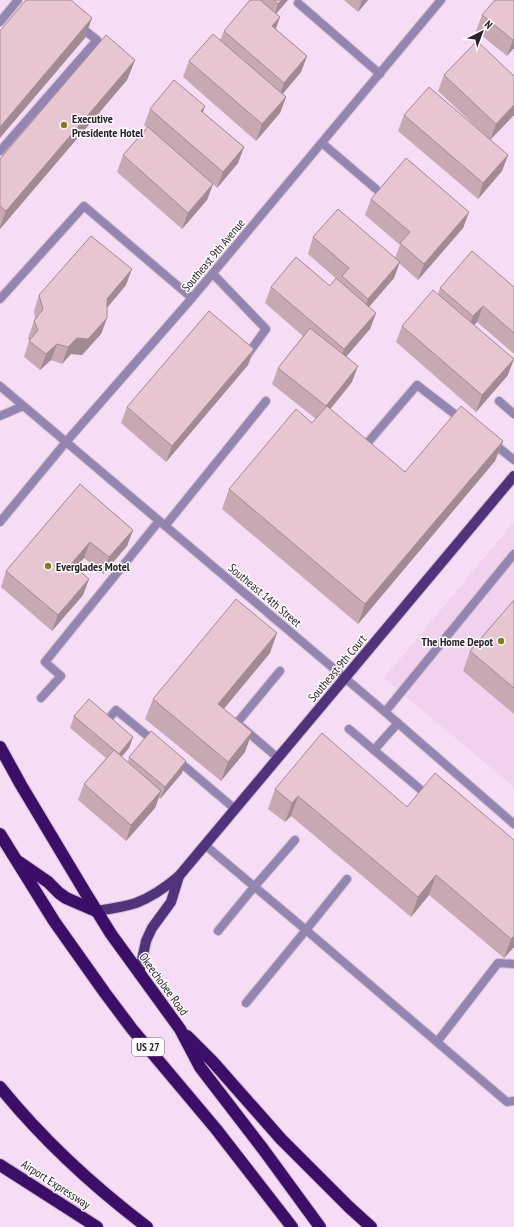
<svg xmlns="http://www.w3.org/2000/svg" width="514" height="1227" font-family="'PT Sans Narrow',sans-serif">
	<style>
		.built { fill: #f0d1ee }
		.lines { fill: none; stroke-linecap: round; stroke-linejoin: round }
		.lane-casing { stroke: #d1bbd1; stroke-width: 10 }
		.street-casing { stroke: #d1bbd1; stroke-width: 10 }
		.primary-casing { stroke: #d1bbd1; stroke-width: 12 }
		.highway-casing { stroke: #d1bbd1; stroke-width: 14 }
		.lane { stroke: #9385af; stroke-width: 8 }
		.street { stroke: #9385af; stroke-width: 8 }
		.primary { stroke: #51337c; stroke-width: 10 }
		.highway { stroke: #3b0f68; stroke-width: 12 }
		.wall { fill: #c7a9b4 }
		.shaded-wall { fill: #a28a92 }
		.building { fill: #e7c5d1; stroke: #a28a92 }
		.poi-dot { fill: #827c22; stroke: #fff; stroke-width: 1.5 }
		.labels { text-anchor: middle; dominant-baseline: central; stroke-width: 3; stroke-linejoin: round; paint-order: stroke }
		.shield { fill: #fff; stroke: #6b646b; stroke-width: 1 }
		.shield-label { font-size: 11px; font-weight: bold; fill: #2b222b }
		.poi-label { font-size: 12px; font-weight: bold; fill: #2b222b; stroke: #fff; text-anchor: start }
		.street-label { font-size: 12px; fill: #2b222b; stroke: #fff }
	</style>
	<rect width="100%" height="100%" fill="#f6ddf5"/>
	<polygon class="built" points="514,522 514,787 384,678"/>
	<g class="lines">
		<g class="lane-casing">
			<g id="lane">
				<polyline points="298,3 380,74"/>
				<polyline points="0,22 18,0"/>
				<polyline points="322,143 376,189"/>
				<polyline points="0,151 97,40 79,26"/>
				<polyline points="213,274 266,329 248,354"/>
				<polyline points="0,299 84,206 192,298"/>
				<polyline points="499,401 514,414"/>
				<polyline points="0,416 23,406"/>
				<polyline points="493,443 514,460"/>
				<polyline points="364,447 417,385 461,419"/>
				<polyline points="165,526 266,401"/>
				<polyline points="41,698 61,676 45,662 159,521"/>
				<polyline points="385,712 514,554"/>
				<polyline points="104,724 116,710 155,742"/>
				<polyline points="349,729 420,789"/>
				<polyline points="374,750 398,723"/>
				<polyline points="278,758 237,723 280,671"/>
				<polyline points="176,759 235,809"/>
				<polyline points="205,845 306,930 246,1003"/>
				<polyline points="347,879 306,930 507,1102 514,1101"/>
				<polyline points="218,931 254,887 295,840"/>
				<polyline points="437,1042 498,963 514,964"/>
			</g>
		</g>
		<g class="street-casing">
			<g id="street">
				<polyline points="0,386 385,712 514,824"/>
				<polyline points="0,522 66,442 192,298 441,0"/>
			</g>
		</g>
		<g class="primary-casing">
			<g id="primary">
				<path d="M96,911C109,909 124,907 136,903C152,897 166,887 179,876L514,476"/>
				<polyline points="139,974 146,941 152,928 171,902 179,876"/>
			</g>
		</g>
		<g class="highway-casing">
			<g id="highway">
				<polyline points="0,747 21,785 85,892 111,934 180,1029 200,1067 263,1149 320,1227"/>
				<polyline points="0,834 54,921 105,993 132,1029 216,1129 292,1227"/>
				<polyline points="19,862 48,882 59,893 66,898 96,911"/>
				<polyline points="187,1036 213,1062 281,1139 349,1207 371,1227"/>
				<path d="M0,1087C43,1140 93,1186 147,1227"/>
				<polyline points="0,1165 97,1227"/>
			</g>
		</g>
		<use href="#lane" class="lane"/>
		<use href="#street" class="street"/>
		<use href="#primary" class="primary"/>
		<use href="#highway" class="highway"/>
	</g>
	<g class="wall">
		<polygon points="250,0 288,0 276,14 276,29 307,56 301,72 283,94 286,97 280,113 256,141 183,77 189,61 220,40 224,31"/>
		<polygon points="344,0 368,0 358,12"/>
		<polygon points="514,0 514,48 507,56 476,31 482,15"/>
		<polygon points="135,60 127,80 0,229 0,159"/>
		<polygon points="444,75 514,76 514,115 490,140 438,91"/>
		<polygon points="205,106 203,112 244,147 238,163 217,188 213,184 207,200 182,229 117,172 123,155 147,128 144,125 150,109"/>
		<polygon points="404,115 508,155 502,171 478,199 398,131"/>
		<polygon points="371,199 469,212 463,228 418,280 399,263 394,278 369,307 376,313 370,329 346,357 352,382 330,409 405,472 503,441 495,461 358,624 222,509 229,489 312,423 316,419 272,384 278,368 303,336 265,303 271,287 330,286 340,282 308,254 313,237 395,258 400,245 365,215"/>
		<polygon points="126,285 107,308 107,318 101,334 82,355 71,354 62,364 51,360 40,370 24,357 29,341 28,338 34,321 35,319 34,311 39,295"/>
		<polygon points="514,287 514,354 477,322 474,325 508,375 476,412 396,342 402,326 438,294 440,288"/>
		<polygon points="254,349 248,365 166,462 121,423 127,407"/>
		<polygon points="80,484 133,530 127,546 103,574 84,558 76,568 89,579 83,595 52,631 1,587 6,571"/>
		<polygon points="514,600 514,714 463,671 470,651"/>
		<polygon points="270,653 224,709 252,732 245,752 221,781 145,719 153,699"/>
		<polygon points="74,716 133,737 129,748 122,757 128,762 129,757 182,773 160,799 159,797 155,808 126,841 78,800 84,784 106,758 70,728"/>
		<polygon points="275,789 407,807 514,840 514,947 504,958 429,895 411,917 291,816 285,822 268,809"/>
	</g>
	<g class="shaded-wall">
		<polygon points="282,0 288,0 274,16 278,4"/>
		<polygon points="362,0 368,0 358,12"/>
		<polygon points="280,17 274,34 272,26"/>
		<polygon points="92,18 85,38 0,138 0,127"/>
		<polygon points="514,39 514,48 507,56 513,40"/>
		<polygon points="307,56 301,72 278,99 284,83"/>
		<polygon points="135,60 127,80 0,229 0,227 6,211"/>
		<polygon points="286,97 280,113 256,141 262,124"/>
		<polygon points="514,105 514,115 490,140 496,124"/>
		<polygon points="205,106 199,122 201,111"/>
		<polygon points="244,147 238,163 217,188 223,172"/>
		<polygon points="508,155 502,171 478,199 483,183"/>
		<polygon points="213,184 207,200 182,229 188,213"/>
		<polygon points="469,212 463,228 418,280 424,264"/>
		<polygon points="400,262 394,278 362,315 368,299"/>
		<polygon points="132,269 126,285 101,315 107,299"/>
		<polygon points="483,306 477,322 467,333 473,316"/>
		<polygon points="376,313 370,329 338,366 344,349"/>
		<polygon points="107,318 101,334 82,355 71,354 62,364 68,347 77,338"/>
		<polygon points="57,344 51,360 40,370 46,354"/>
		<polygon points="254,349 248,365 166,462 172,446"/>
		<polygon points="514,359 508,375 476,412 482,395"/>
		<polygon points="358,366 352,382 320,422 326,406"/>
		<polygon points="503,441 495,461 358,624 365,604"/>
		<polygon points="133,530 127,546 103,574 109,557"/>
		<polygon points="90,542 84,558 65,580 71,564"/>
		<polygon points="89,579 83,595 52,631 58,615"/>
		<polygon points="277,633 270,653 211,724 218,704"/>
		<polygon points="252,732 245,752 221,781 228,762"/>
		<polygon points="133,737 129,748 114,765 119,754"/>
		<polygon points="186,761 182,773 160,799 165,787"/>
		<polygon points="161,791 155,808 126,841 131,825"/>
		<polygon points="298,796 291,816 285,822 292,803"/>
		<polygon points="436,875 429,895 411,917 418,897"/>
		<polygon points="514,936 514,947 504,958 511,939"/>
	</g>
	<g class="building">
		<polygon points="26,0 71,0 92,18 0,127 0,31"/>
		<polygon points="250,0 260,0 280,17 272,26 307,56 284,83 224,31"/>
		<polygon points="273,0 282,0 278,4"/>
		<polygon points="495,0 514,0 514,39 513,40 482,15"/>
		<polygon points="213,34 286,97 262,124 189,61"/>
		<polygon points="106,35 135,60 6,211 0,206 0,159"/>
		<polygon points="477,41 514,76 514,105 496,124 444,75"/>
		<polygon points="174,80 205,106 201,111 244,147 223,172 150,109"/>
		<polygon points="429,87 508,155 483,183 404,115"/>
		<polygon points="148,127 213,184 188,213 123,155"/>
		<polygon points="406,158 469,212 424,264 400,243 410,232 371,199"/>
		<polygon points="338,209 400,262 368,299 342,276 349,268 313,237"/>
		<polygon points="91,236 132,269 107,299 107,318 88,339 77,338 68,347 57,344 46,354 29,341 38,330 34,321 43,309 39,295"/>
		<polygon points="472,251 514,287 514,333 483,306 473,316 440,288"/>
		<polygon points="296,257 330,286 336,278 376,313 344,349 271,287"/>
		<polygon points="433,290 514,359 482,395 402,326"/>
		<polygon points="209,311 254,349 172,446 127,407"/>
		<polygon points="310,328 358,366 326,406 278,368"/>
		<polygon points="327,406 405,472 461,406 503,441 365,604 229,489 296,409 312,423"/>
		<polygon points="80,484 133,530 109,557 90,542 71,564 89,579 58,615 6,571"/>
		<polygon points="236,599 277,633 218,704 252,732 228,762 153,699"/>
		<polygon points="514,600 514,688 470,651"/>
		<polygon points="89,699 133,737 119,754 74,716"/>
		<polygon points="151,731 186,761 165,787 129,757"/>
		<polygon points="322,733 407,807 435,773 514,840 514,936 511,939 436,875 418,897 298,796 292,803 275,789"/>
		<polygon points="114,750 161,791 131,825 84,784"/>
	</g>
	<g class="poi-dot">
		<circle cx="64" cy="125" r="4"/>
		<circle cx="48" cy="566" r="4"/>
		<circle cx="501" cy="641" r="4"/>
	</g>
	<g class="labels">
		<rect class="shield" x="132" y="1038" width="32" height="18" rx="3"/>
		<g class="shield-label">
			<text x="148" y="1047">US 27</text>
		</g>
		<g class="poi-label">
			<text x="72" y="118">Executive<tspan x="72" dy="14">Presidente Hotel</tspan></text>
			<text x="56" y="566">Everglades Motel</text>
			<text x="493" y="641" text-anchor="end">The Home Depot</text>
		</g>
		<g class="street-label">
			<text transform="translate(213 255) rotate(-50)">Southeast 9th Avenue</text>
			<text transform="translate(265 595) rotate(40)">Southeast 14th Street</text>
			<text transform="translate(337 668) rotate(-50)">Southeast 9th Court</text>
			<text transform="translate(164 984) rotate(54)">Okeechobee Road</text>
			<text transform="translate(56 1184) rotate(33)">Airport Expressway</text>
		</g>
	</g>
	<g transform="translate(482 32) rotate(42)" stroke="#ffffff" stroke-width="3" paint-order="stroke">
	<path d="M0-3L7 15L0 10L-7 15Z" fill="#2b222b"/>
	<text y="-6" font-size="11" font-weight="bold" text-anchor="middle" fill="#2b222b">N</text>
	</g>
</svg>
